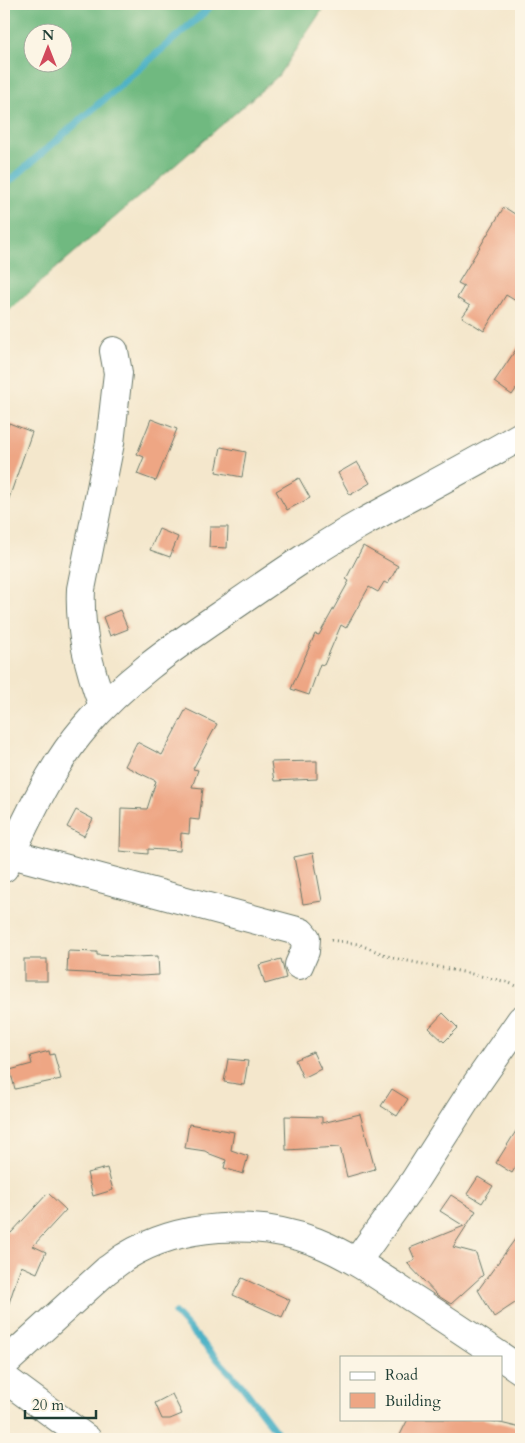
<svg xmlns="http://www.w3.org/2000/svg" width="525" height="1443" font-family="Cardo,serif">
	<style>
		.forest { fill: #6fb980; stroke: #477b5a; fill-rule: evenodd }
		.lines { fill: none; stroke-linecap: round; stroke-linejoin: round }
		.stream { stroke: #45afc4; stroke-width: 7 }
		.building { fill: #eea684 }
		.minor-casing { stroke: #6a7869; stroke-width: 30 }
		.path { stroke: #6a7869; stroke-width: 3; stroke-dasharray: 1 4; stroke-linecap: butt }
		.minor { stroke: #fff; stroke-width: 28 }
	</style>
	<rect width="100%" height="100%" fill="#fcf5e5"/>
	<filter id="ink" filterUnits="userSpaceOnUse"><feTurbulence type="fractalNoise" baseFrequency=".02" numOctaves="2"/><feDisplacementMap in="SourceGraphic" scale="10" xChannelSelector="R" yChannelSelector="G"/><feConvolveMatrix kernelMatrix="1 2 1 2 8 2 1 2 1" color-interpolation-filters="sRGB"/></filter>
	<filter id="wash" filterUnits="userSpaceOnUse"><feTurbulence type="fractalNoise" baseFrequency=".0096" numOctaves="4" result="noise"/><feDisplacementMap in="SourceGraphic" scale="20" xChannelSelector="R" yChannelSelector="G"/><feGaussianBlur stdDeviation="1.12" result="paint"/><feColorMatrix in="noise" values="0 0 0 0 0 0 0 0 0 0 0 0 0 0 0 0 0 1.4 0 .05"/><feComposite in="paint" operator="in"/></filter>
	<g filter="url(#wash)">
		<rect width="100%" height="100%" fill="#f4e7cc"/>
		<path class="forest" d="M4,4H326L278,76L45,278L4,315ZM32,32H62V62H32Z"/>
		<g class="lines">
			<g class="stream">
				<polyline points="4,186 207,10 212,4"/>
				<polyline points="175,1313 242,1386 282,1439"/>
			</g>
		</g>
		<g id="blocks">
			<g class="building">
				<polygon points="504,207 521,218 521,304 506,295 484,331 462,317 470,306 457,298 464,286 458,283"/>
				<polygon points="521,342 521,382 512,395 494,382"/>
				<polygon points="151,419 177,429 156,481 137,474 144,457 137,454"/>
				<polygon points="9,423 32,432 7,504 4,503 4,437"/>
				<polygon points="221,447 246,452 242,477 216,472"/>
				<polygon points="357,462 370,483 350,495 338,473"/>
				<polygon points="299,478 310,498 287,510 276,491"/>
				<polygon points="210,527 228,527 227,548 209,547"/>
				<polygon points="159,529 178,537 170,557 150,550"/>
				<polygon points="363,546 398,566 388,584 384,582 378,592 369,587 346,628 341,625 324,665 320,664 309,695 291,689 315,634 319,635 349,581 346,579"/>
				<polygon points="120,610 128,629 110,636 103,617"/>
				<polygon points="186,709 217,724 193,769 198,770 192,787 203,788 199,820 190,819 189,834 181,833 180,851 148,849 148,854 120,851 121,808 147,809 156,781 125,766 137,742 162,755"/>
				<polygon points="317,761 317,779 274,781 271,762"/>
				<polygon points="76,810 93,819 84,836 67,827"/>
				<polygon points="313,853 322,901 303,904 294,857"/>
				<polygon points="68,951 97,952 97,955 136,957 158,956 159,975 140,976 67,972"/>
				<rect x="24" y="959" width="23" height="22"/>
				<polygon points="281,959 286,978 265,984 259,965"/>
				<polygon points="443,1013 458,1028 444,1042 429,1028"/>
				<polygon points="49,1051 50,1055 54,1054 61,1079 15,1089 10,1070 32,1064 30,1056"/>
				<polygon points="313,1052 321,1069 303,1078 295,1060"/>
				<polygon points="228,1059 248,1061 244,1085 224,1082"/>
				<polygon points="392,1089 408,1099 397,1116 381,1106"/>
				<polygon points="360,1114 375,1169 347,1177 340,1147 286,1150 285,1116 322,1117 322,1123"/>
				<polygon points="521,1123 521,1158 512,1173 496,1163"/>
				<polygon points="189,1124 234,1132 231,1150 248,1156 243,1174 224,1168 226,1160 210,1154 205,1151 185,1148"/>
				<polygon points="107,1168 113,1190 93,1196 87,1173"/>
				<polygon points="478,1177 493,1186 482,1203 467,1194"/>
				<polygon points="48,1193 66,1210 33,1246 46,1252 37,1273 21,1266 8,1306 4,1305 4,1230 11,1233"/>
				<polygon points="451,1195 476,1211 453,1247 476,1253 483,1275 451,1304 437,1295 407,1263 415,1260 410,1248 464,1226 440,1211"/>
				<polygon points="521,1231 521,1299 494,1317 478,1290"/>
				<polygon points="242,1278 290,1300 282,1317 233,1295"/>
				<polygon points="172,1394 182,1414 170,1419 162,1419 155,1403"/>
				<polygon points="408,1419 484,1419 521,1428 521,1439 398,1439"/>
			</g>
		</g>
	</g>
	<g filter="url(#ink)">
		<use href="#blocks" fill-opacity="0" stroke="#6a7869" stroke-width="1"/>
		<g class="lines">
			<g class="minor-casing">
				<g id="minor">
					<path d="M103,706C89,668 79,630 81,589L110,443L118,373L114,351"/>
					<polyline points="4,852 301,932 306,938 305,951 299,965"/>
					<path d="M4,868C27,819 50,768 85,727C122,683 172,648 219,616C266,584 312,551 362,523C415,494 469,466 521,436"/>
					<polyline points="357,1261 413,1183 477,1083 521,1020"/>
					<path d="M4,1364L107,1270C113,1266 119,1261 125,1257C179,1223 257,1219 316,1242C351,1256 382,1278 414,1299C450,1322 485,1346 521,1370"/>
					<polyline points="4,1378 87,1439"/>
				</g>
			</g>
			<polyline class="path" points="331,940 358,944 393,958 463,972 507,982 521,988"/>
			<use href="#minor" class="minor"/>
		</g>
	</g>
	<rect width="525" height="1443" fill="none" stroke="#fcf5e5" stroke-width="20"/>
	<rect x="340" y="1356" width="162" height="65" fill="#fcf5e5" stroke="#a4ab9e"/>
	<rect x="350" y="1372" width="25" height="8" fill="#ffffff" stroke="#a4ab9e"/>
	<text x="385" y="1380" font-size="15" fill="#1f3d34">Road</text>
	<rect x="350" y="1393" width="25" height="15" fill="#eea684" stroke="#a4ab9e"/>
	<text x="385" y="1406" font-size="15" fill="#1f3d34">Building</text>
	<g transform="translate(48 48)"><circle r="24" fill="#fcf5e5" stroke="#a4ab9e"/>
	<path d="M0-4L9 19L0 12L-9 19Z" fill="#d1495b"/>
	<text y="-8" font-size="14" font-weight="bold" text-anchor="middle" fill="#1f3d34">N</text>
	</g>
	<path d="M25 1410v8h71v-8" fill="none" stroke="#1f3d34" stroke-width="2.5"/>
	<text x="32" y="1410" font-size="15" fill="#1f3d34" stroke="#fcf5e5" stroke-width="4" paint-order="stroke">20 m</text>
</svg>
